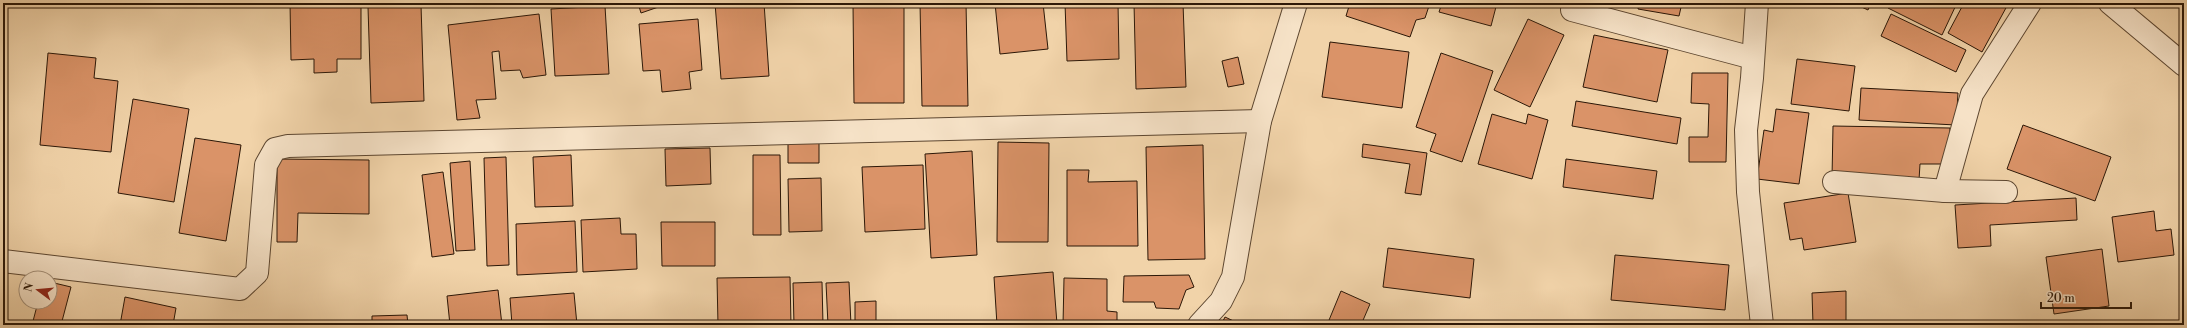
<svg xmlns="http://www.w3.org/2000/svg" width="2187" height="328" font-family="'Libre Bodoni',serif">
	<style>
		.building { fill: #da9368; stroke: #2b1707 }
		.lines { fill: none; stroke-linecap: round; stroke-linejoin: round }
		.minor-casing { stroke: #5c4630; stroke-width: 24 }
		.minor { stroke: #f6e2c7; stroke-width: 22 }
	</style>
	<rect width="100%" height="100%" fill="#f1d3a9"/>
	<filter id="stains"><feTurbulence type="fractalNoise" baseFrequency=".005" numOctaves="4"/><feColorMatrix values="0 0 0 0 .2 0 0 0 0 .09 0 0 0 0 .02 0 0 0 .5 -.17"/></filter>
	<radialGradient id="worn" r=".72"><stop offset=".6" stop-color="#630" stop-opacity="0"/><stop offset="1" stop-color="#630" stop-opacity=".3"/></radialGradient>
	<g class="building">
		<polygon points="290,3 361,3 361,59 337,59 337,72 314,73 314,59 291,60"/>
		<polygon points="638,3 670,3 641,13"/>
		<polygon points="715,3 764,3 769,76 721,79"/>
		<polygon points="853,3 904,3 904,103 854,103"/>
		<polygon points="920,3 966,3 968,106 922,106"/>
		<polygon points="995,3 1043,3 1048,49 1000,54"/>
		<polygon points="1065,3 1118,3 1119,59 1067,61"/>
		<polygon points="1134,3 1183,3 1186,87 1136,89"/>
		<polygon points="1350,3 1430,3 1425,18 1416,20 1410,37 1346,16"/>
		<polygon points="1442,3 1497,3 1491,26 1439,12"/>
		<polygon points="1639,3 1682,3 1679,16 1638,9"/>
		<polygon points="1853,3 1871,3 1868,10"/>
		<polygon points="1890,3 1957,3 1942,35 1888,8"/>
		<polygon points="1964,3 2001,3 2007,6 1982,52 1948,33"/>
		<polygon points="421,5 424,101 371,103 368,7"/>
		<polygon points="605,6 609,74 555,76 551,9"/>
		<polygon points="539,14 546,75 523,78 520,70 501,71 499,51 492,52 496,99 476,100 480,118 457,120 448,25"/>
		<polygon points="1891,14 1966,50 1956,72 1881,36"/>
		<polygon points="698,19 702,70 689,72 691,89 662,92 660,70 643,71 639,24"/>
		<polygon points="1528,19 1564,35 1530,107 1494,90"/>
		<polygon points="1594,35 1668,50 1657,102 1583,87"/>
		<polygon points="1330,42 1409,52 1402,108 1322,97"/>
		<polygon points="48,53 96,58 94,78 118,81 111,152 40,145"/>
		<polygon points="1441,53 1493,71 1462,162 1430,151 1436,134 1416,127"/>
		<polygon points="1238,57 1244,84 1228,87 1222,61"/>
		<polygon points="1797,59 1855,66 1849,111 1791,104"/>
		<polygon points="1692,73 1728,73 1726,162 1689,162 1689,137 1708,137 1709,104 1691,103"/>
		<polygon points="1861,88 1958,93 1956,125 1859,120"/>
		<polygon points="133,99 189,109 174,202 118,193"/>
		<polygon points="1576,101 1681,118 1677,144 1572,126"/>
		<polygon points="1776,109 1809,113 1799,184 1757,179 1764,130 1773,132"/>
		<polygon points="1492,114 1526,124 1528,114 1548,120 1532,179 1478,164"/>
		<polygon points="2023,125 2111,157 2095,201 2007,169"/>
		<polygon points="1833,126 1950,128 1949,164 1920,164 1919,180 1832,178"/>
		<polygon points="195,138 241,145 226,241 179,233"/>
		<polygon points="819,142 819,163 788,163 788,143"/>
		<polygon points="998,142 1049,143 1048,242 997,242"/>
		<polygon points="1363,144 1427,153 1421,195 1405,193 1410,164 1362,157"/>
		<polygon points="1203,145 1205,259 1148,260 1146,147"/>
		<polygon points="710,148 711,184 666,186 665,149"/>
		<polygon points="972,151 977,255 931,258 925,154"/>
		<polygon points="571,155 573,206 535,207 533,157"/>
		<polygon points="753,155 780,155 781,235 753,235"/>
		<polygon points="506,157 509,265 487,266 484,158"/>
		<polygon points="277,159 369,160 369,214 298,213 297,242 277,242"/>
		<polygon points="1566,159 1657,171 1653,199 1563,187"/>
		<polygon points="470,161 475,250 456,251 450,163"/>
		<polygon points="923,165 925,229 865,232 862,167"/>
		<polygon points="1067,170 1089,170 1088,182 1137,181 1138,246 1067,246"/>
		<polygon points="443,172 454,254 432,257 422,175"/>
		<polygon points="821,178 822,231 789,232 788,179"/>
		<polygon points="1848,193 1856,242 1804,250 1802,238 1790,240 1784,203"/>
		<polygon points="2076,198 2077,220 1990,225 1991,246 1958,248 1955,205"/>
		<polygon points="2154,211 2156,231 2171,229 2174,255 2118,262 2112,217"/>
		<polygon points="620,218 621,234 636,234 637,269 583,272 581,220"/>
		<polygon points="575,221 577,272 517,275 516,224"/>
		<polygon points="661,222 715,222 715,266 662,266"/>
		<polygon points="1388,248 1474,259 1470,298 1383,287"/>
		<polygon points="2102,249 2109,306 2054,314 2046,257"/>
		<polygon points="1615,255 1729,265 1725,310 1611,300"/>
		<polygon points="1053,272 1057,324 997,325 994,277"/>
		<polygon points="1189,275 1194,287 1186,290 1179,309 1156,308 1154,302 1123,302 1124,276"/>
		<polygon points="790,277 791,325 718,325 717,278"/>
		<polygon points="1064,278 1107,279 1107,311 1117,312 1117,325 1063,325"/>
		<polygon points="50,282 71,287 61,325 32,325 38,302 50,302"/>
		<polygon points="822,282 823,325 794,325 793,283"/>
		<polygon points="849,282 851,325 828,325 826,283"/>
		<polygon points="498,290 502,325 450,325 447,296"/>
		<polygon points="1341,291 1370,304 1361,325 1327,325"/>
		<polygon points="1846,291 1846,323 1813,324 1812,293"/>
		<polygon points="574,293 577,325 512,325 510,298"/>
		<polygon points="125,297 176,308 173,325 120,325"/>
		<polygon points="876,301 876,325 855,325 855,302"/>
		<polygon points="407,315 408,325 372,325 372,316"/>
		<polygon points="1225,317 1242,325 1221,325"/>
		<polygon points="68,322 78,325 67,325"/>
	</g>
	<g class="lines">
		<g class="minor-casing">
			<g id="minor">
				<polyline points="1757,3 1752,78 1746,130 1748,192 1762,325"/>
				<polyline points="2110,3 2184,65"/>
				<polyline points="1572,10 1753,58"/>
				<polyline points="1834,182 1945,191 1972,94 2030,3"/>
				<polyline points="1945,191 2006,192"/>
				<polyline points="3,261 240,289 257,273 266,165 275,149 288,146 1260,121"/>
				<polyline points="1199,325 1221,301 1233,277 1260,121 1296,3"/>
			</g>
		</g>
		<use href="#minor" class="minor"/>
	</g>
	<rect width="2187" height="328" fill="none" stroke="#f1d3a9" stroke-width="16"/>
	<rect x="4" y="4" width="2179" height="320" fill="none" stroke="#2b1707" stroke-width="2"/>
	<rect x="8" y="8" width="2171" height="312" fill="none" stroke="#2b1707"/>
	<g transform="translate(38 290) rotate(286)"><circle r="19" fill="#f6e2c7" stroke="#a5917a"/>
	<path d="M0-3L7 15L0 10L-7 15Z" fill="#8f2418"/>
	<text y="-6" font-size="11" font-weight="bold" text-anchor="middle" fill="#2b1707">N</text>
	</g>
	<path d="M2041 302v6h90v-6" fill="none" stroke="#2b1707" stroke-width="2"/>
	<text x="2047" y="302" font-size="12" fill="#2b1707" stroke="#f6e2c7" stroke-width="3" paint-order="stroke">20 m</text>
	<rect width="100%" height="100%" filter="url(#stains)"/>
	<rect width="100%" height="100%" fill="url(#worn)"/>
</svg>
